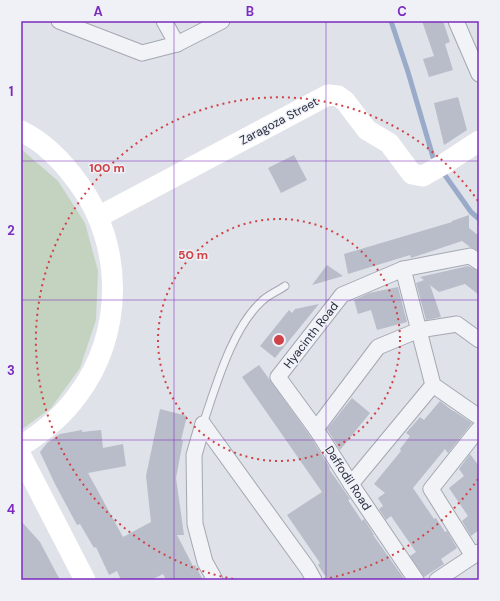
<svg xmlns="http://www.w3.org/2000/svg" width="500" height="601" font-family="'DM Sans',sans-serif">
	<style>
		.green { fill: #c3d3c0 }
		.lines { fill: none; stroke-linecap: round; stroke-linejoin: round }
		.stream { stroke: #9aabc9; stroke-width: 5 }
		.building { fill: #b9bdc9 }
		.lane-casing { stroke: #a4a8b3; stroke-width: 9 }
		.street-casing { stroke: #a4a8b3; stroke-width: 17 }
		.lane { stroke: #f2f3f7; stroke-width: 7 }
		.street { stroke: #f2f3f7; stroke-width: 15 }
		.secondary { stroke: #fff; stroke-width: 21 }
		.grid { fill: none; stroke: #7b2cbf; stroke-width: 1; stroke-opacity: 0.55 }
		.ring { fill: none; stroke: #d04247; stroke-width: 2; stroke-dasharray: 2 4 }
		.labels { text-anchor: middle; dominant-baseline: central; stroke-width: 3; stroke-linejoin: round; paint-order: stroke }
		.street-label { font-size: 12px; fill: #282e40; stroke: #eff1f6 }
		.centre { fill: #d04247; stroke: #eff1f6; stroke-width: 2 }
		.ring-label { font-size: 12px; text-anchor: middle; font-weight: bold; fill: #d04247; stroke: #eff1f6; stroke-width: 3; stroke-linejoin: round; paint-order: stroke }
		.neatline { fill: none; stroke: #7b2cbf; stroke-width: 1.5 }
		.grid-label { font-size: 13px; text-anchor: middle; font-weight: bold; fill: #7b2cbf }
	</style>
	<rect width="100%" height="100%" fill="#dfe2e9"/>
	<polygon class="green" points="21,149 58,181 85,223 98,271 96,320 80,368 51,408 21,430"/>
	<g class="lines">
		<g class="stream">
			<polyline points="391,21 408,72 433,157 437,162"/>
			<polyline points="442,171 471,212 479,219"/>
		</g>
	</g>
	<g class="building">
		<polygon points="422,21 443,21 450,42 445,44 453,70 429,77 423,59 434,56"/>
		<polygon points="458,97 467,130 444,145 434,103"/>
		<polygon points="294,155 307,180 281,193 268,168"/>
		<polygon points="469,215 469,228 479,236 479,251 470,247 462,241 411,258 410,255 348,274 344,254 452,222 452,221"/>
		<polygon points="327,265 343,276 312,285"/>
		<polygon points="468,266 479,271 479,295 465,284 439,292 430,285 441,317 426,320 416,283 424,280 420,277"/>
		<polygon points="398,287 407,322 377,330 371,310 358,314 354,300 369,293"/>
		<polygon points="319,304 275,358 260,346 289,310 292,313 295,309"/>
		<polygon points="259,365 308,433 330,468 329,469 350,499 348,500 362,521 364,519 374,535 373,535 405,580 328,580 318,565 320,563 287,515 322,492 242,377"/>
		<polygon points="352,398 370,413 340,450 327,429"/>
		<polygon points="440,401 453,411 454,411 472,423 448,453 445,449 413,488 434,519 436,518 445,532 447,531 457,548 441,559 444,564 424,577 410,556 416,552 391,516 386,520 379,509 383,506 378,498 385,493 374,484 401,451 400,449 410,436 406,433 420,417 424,420"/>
		<polygon points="160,409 187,416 181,440 183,441 176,478 184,535 177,535 193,566 195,565 203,580 166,580 163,574 151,580 121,580 117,571 109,575 96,547 94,548 80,524 77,525 55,484 40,452 47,443 60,434 82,430 82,432 101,430 103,448 123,444 126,466 88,473 123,537 151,522 146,476"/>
		<polygon points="470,454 479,466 479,530 471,536 462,521 468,516 449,488 464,476 459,469"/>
		<polygon points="21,521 40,542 60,580 21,580"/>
	</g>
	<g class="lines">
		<g class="lane-casing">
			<path id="lane" d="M203,424C216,386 232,328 262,301C268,295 278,291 285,286"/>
		</g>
		<g class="street-casing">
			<g id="street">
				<polyline points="59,21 142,53 177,44 222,21"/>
				<polyline points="164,21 177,44"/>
				<polyline points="456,21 479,74"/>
				<polyline points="403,269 433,385 479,417"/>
				<polyline points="203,424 308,569 314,580"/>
				<polyline points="203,424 194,455 195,524 205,562 215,580"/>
				<polyline points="316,429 378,347 419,330 457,324 479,340"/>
				<polyline points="351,484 433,385"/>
				<polyline points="473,556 431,489 473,436 479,429"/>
				<polyline points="416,580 351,484 316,429 278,377 342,295 403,269 470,256 479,262"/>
				<polyline points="437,580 479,552"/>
			</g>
		</g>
		<use href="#lane" class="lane"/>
		<use href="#street" class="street"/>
		<g class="secondary">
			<path d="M21,131C44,142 64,163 79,184C124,245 124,335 77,396C62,417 43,432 21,446"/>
			<polyline points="98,217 328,95 338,96 345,101 367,130 389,143 412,174 423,176 444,164 479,141"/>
			<polyline points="21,456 85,580"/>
		</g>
	</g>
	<path class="grid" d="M174,21V580M326,21V580M21,161H479M21,300H479M21,440H479"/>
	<g class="ring">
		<circle cx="279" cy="340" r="121"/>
		<path d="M478 479A243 243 0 0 1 319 580M239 580A243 243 0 1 1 478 201"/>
	</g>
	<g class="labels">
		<g class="street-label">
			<text transform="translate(279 121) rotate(-28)">Zaragoza Street</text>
			<text transform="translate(311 335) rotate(-52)">Hyacinth Road</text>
			<text transform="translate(348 478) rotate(57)">Daffodil Road</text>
		</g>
	</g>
	<circle cx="279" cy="340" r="6" class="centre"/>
	<g class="ring-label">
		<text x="107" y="172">100 m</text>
		<text x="193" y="259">50 m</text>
	</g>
	<rect width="500" height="601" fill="none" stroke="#eff1f6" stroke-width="44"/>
	<rect x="22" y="22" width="456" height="557" class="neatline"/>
	<g class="grid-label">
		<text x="98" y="16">A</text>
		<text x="250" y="16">B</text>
		<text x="402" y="16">C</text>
		<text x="11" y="96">1</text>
		<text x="11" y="235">2</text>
		<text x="11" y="375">3</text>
		<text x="11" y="514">4</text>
	</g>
</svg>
